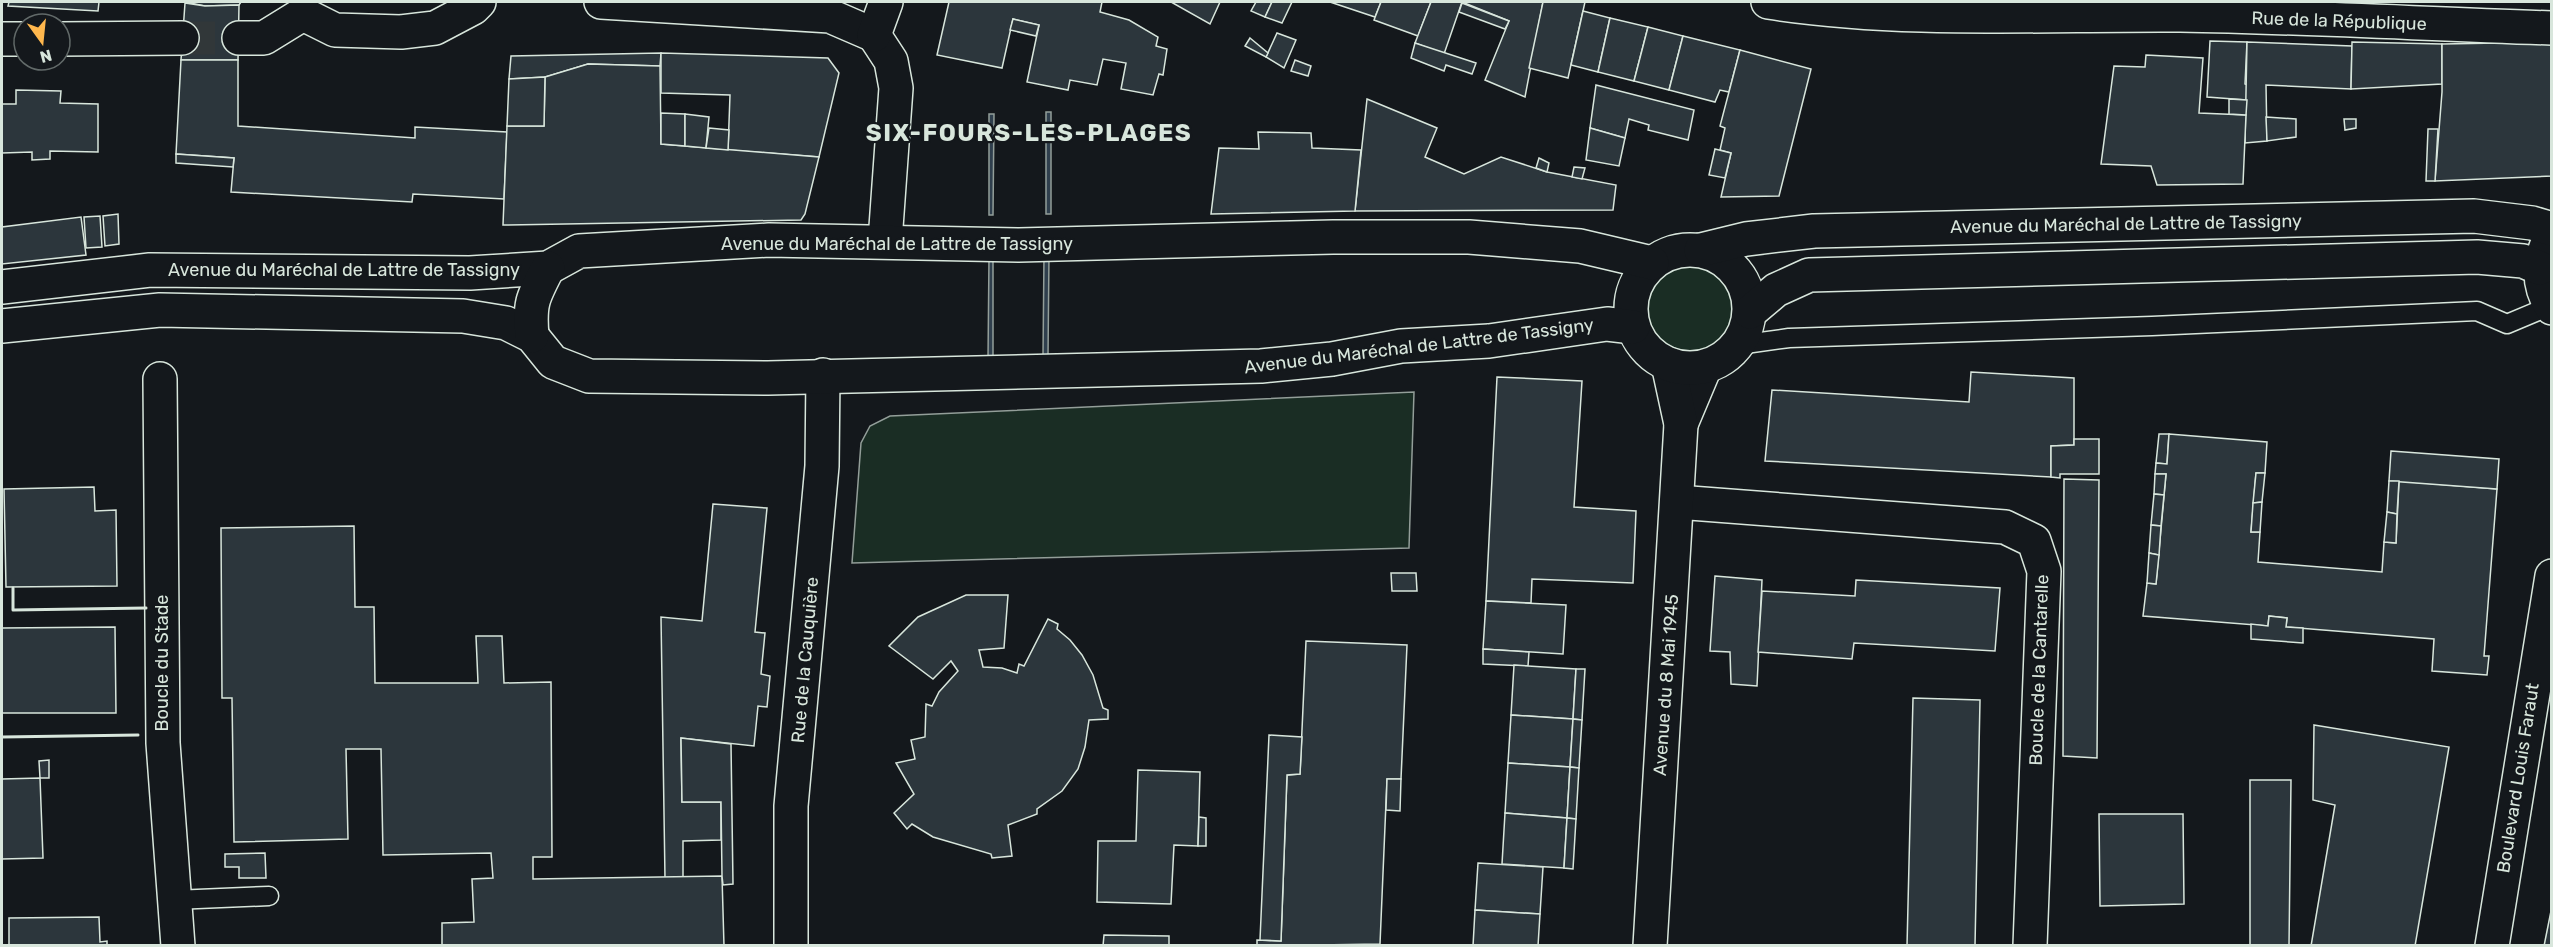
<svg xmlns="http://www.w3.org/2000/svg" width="2553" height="947" font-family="Rubik,sans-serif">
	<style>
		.green { fill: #1a2d24; stroke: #939e99; stroke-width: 1.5 }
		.water { fill: #2f3f4d; stroke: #939e99; stroke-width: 1.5 }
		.building { fill: #2c363c; stroke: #d8e6dc; stroke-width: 1.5 }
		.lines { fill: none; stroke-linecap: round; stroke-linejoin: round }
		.street-tunnel { stroke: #313739; stroke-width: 33; stroke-dasharray: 33 16; stroke-linecap: butt }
		.lane-casing { stroke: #d8e6dc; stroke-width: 21 }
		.street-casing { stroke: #d8e6dc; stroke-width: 36 }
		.secondary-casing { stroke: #d8e6dc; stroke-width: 36 }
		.primary-casing { stroke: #d8e6dc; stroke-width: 36 }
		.lane { stroke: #14181c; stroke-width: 18 }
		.street { stroke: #14181c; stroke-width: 33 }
		.secondary { stroke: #14181c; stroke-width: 33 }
		.primary { stroke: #14181c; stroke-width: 33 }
		.wall { stroke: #d8e6dc; stroke-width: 3 }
		.labels { text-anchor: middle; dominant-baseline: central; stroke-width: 4.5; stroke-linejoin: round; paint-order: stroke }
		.street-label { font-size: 18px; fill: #d8e6dc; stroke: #14181c }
		.district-label { font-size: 24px; font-weight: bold; letter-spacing: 1.5px; fill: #d8e6dc; stroke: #14181c }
	</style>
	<rect width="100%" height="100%" fill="#14181c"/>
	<g class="green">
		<circle cx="1690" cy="309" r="59"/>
		<polygon points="1414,392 1409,548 852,563 861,443 870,426 890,416"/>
	</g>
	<g class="water">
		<rect x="1046" y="112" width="5" height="102"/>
		<polygon points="989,114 994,114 993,215 989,215"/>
		<polygon points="1044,255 1049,255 1048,356 1043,356"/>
		<polygon points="989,257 993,257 993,359 988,359"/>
	</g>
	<g class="building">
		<polygon points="9,2 99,2 98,11 8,6"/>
		<polygon points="185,2 241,2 239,5 205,6"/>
		<polygon points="949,2 1102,2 1100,12 1129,20 1158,37 1156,46 1167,49 1163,75 1159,74 1153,95 1121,89 1126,63 1103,59 1097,85 1070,80 1068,90 1027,82 1039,25 1013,19 1002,68 937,55"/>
		<polygon points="1171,2 1220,2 1210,24"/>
		<polygon points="1256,2 1272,2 1265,17 1251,11"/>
		<polygon points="1272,2 1292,2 1282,23 1265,17"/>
		<polygon points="1330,2 1381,2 1375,17"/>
		<polygon points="1381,2 1431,2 1418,36 1374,20"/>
		<polygon points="1431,2 1462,2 1444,54 1415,43"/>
		<polygon points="1462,2 1543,2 1525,97 1485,80 1509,21"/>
		<polygon points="1543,2 1585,2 1568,78 1529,68"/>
		<polygon points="185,3 205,6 239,5 238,60 181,60"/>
		<polygon points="1462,3 1509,21 1505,29 1459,12"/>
		<polygon points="1583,11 1610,18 1598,72 1571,65"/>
		<polygon points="1610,18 1648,27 1634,81 1598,72"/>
		<polygon points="1013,19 1039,25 1036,36 1010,30"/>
		<polygon points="1648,27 1683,36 1669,90 1634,81"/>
		<polygon points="1277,33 1296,40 1284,68 1266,57"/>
		<polygon points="1683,36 1740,50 1729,92 1720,90 1715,102 1669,90"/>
		<polygon points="1250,38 1268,53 1266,57 1245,46"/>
		<polygon points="2210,41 2247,42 2245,84 2248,85 2247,100 2207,97"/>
		<polygon points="2247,42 2352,46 2351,89 2266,85 2267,141 2245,143"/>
		<polygon points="2352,42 2442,44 2442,84 2351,89"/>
		<polygon points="2552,42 2552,176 2435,181 2442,92 2442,44"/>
		<polygon points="1415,43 1476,63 1472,74 1446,65 1444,71 1411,58"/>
		<polygon points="1740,50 1811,69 1779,196 1721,197 1731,153 1720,150 1725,128 1720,126"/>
		<polygon points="661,53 660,66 588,64 545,77 509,79 511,56"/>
		<polygon points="661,53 828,58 839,73 819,157 728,150 730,95 661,93"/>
		<polygon points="2146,55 2203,58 2199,113 2246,115 2243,184 2157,185 2151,166 2101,164 2114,66 2145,67"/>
		<polygon points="181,60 238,60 238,126 415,138 415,127 507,132 504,199 413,194 412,202 231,192 234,158 176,154"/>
		<polygon points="1295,60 1311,66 1308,76 1291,71"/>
		<polygon points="588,64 660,66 661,144 819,157 805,214 801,220 503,225 507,126 544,126 545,77"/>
		<polygon points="545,77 544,126 507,126 509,79"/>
		<polygon points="1596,85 1694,110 1688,140 1648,130 1649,125 1629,119 1625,138 1590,128"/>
		<polygon points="16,90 61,91 60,103 98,104 98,152 50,151 50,159 32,160 32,152 2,153 2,104 16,104"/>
		<polygon points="1367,99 1437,128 1425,157 1464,174 1501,157 1547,172 1616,185 1613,210 1355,211"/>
		<polygon points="2229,99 2247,100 2246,115 2229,114"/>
		<polygon points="661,113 685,114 685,146 661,144"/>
		<polygon points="685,114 709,117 706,148 685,146"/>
		<polygon points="2266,117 2296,119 2296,137 2267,141"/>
		<polygon points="2344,119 2356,119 2356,128 2345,130"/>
		<polygon points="709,128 729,130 728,150 706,148"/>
		<polygon points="1590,128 1625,138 1619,166 1586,160"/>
		<polygon points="2428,129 2438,129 2435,181 2426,181"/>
		<polygon points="1258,132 1311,133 1312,148 1361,150 1355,211 1211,214 1219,148 1259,149"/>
		<polygon points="1715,149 1731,153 1725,178 1709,175"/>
		<polygon points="176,154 234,158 233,167 176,163"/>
		<polygon points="1539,158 1549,163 1547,172 1536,168"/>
		<polygon points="1574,167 1585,168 1582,179 1572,177"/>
		<polygon points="118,214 119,244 105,246 103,216"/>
		<polygon points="100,216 102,247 86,248 84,217"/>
		<polygon points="81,217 86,255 2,264 2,227"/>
		<polygon points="1971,372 2074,378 2074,445 2051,446 2051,477 1765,461 1772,390 1969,402"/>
		<polygon points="1497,377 1582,381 1574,507 1636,511 1633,583 1532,579 1531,603 1486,601"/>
		<polygon points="2159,434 2169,434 2167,464 2156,463"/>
		<polygon points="2169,434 2267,442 2265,473 2256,473 2251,532 2260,532 2258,562 2382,572 2384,542 2396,543 2399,481 2497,489 2484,656 2489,656 2487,675 2432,671 2434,639 2286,627 2287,618 2269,616 2268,626 2143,616 2147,583 2156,584 2166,474 2155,474 2156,463 2167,464"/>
		<polygon points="2074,439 2099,439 2099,474 2060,474 2060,478 2051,477 2051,446 2074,445"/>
		<polygon points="2391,451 2499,459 2497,489 2389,481"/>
		<polygon points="2256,473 2265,473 2262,502 2253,503"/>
		<polygon points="2155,474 2166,474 2164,495 2154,494"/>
		<polygon points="2064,479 2099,480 2097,758 2063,756"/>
		<polygon points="2389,481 2399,481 2397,514 2387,512"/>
		<polygon points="94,487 95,511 116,510 117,586 6,587 4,489"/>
		<polygon points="2154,494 2164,495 2161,526 2151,525"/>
		<polygon points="2262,502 2260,532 2251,532 2253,503"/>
		<polygon points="713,504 767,508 755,632 765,633 761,674 770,676 767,707 758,706 754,746 681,738 682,802 721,802 721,840 683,841 683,877 665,878 661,617 702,621"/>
		<polygon points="2387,512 2397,514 2396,543 2384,542"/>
		<polygon points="2151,525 2161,526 2159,555 2149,553"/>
		<polygon points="354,526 355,607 374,607 375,683 478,683 476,636 502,636 504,683 551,682 552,857 533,857 533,879 722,876 724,946 442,946 442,923 474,922 472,879 493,878 491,853 383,855 381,749 346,749 348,839 234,842 232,698 222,698 221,528"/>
		<polygon points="2149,553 2159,555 2156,584 2147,583"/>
		<polygon points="1391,573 1416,573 1417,591 1392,591"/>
		<polygon points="1715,576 1762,580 1757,686 1731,684 1730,652 1710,651"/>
		<polygon points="1856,580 2000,588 1995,651 1854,643 1852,659 1758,652 1762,591 1855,596"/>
		<polygon points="966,595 1008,595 1004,648 979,650 983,667 1002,668 1017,673 1019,664 1024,666 1048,619 1058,624 1057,629 1070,640 1082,655 1093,675 1103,708 1108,710 1108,719 1089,720 1085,747 1078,769 1062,791 1037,809 1037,814 1008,825 1012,856 992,858 991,854 933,837 912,824 907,829 894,813 914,794 896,763 915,759 911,740 925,737 926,704 932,706 939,692 958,671 951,661 933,679 889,646 918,617"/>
		<polygon points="1486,601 1566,605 1563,654 1483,649"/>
		<polygon points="2269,616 2287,618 2286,627 2303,628 2303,643 2251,639 2251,624 2268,626"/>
		<polygon points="115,627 116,713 2,713 2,628"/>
		<polygon points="1306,641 1407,645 1401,779 1387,779 1380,944 1257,946 1257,940 1281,941 1287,775 1300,774"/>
		<polygon points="1483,649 1529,652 1528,666 1483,664"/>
		<polygon points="1514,665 1576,669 1573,719 1511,715"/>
		<polygon points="1576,669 1585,669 1582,720 1573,719"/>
		<polygon points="1913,698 1980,700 1975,946 1907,946"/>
		<polygon points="1511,715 1573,719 1570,767 1508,763"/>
		<polygon points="1573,719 1582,720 1579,768 1570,767"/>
		<polygon points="2314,725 2449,747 2415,946 2311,946 2335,805 2313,800"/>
		<polygon points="1269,735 1302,737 1300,774 1287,775 1281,941 1260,940"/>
		<polygon points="681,738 731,744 733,884 723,885 722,876 721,802 682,802"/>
		<polygon points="49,760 49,778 40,778 39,761"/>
		<polygon points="1508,763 1570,767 1567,818 1505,813"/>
		<polygon points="1570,767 1579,768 1576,819 1567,818"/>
		<polygon points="1138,770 1200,772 1198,846 1174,845 1171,904 1097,902 1098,841 1136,841"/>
		<polygon points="40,778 43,858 2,859 2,779"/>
		<polygon points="1387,779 1401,779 1400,811 1386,810"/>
		<polygon points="2250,780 2291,780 2289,946 2250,946"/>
		<polygon points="1505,813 1567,818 1564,868 1502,864"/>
		<polygon points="2099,814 2183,814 2184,904 2100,906"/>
		<polygon points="1199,817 1206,818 1206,846 1198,846"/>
		<polygon points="1567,818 1576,819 1573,869 1564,868"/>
		<polygon points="265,853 266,878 239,878 239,867 225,867 225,854"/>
		<polygon points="1478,863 1543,867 1540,914 1475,910"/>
		<polygon points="2552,906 2552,946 2544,946"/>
		<polygon points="1475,910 1540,914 1538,946 1473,946"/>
		<polygon points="99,917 100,942 107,941 107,946 9,946 9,918"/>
		<polygon points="1104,935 1169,936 1169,946 1103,946"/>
	</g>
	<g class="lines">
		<polyline class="street-tunnel" points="182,38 239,38"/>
		<g class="lane-casing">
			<g id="lane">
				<polyline points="1738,345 1789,338 2152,326 2477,311 2507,324 2550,306"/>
				<polyline points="174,900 269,896"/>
			</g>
		</g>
		<g class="street-casing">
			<g id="street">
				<polyline points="601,2 830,16 874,35"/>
				<polyline points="874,35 891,61 896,88 885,241"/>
				<polyline points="874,35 886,2"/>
				<polyline points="239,38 264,38 303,14 335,30 401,32 435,28 473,8 479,2"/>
				<polyline points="2,39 24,39"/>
				<polyline points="60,39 182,38"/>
				<polyline points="160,379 163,743 178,946"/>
				<polyline points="1681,424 1705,367"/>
				<polyline points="1677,502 2005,527 2034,541 2044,571 2030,946"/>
				<polyline points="791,946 791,806 822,466 823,375"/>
				<polyline points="1650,946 1681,424 1668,364"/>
			</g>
		</g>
		<g class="secondary-casing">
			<g id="secondary">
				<path d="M1768,2C1903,23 2043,14 2180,15C2304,17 2428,24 2552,28"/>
				<polyline points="2492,946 2552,576"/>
			</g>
		</g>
		<g class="primary-casing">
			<g id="primary">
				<path d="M2546,247C2538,268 2540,289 2552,308"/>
				<circle cx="1690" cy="309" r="59"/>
				<polyline points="1701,250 1746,239 1814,231 2474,216 2532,223 2552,229"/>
				<polyline points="2,287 150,270 470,273 548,268 579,251 769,240 1019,245 1333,237 1469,237 1580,246 1652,263"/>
				<polyline points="1750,312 1776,290 1809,275 2477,257 2523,261 2540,268"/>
				<polyline points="2,326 160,310 463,316 506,323 532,336 553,362 589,376 768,378 1261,366 1332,359 1401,346 1489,341 1607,324 1633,327"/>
				<path d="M532,336C529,303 533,297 548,268"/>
			</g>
		</g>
		<use href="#lane" class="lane"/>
		<use href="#street" class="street"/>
		<use href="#secondary" class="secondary"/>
		<use href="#primary" class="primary"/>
		<g class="wall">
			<polyline points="13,588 13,610 146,608"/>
			<polyline points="2,737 138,735"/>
		</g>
	</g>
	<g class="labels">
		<g class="street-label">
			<text transform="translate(2339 21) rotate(2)">Rue de la République</text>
			<text transform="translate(2126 224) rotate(-1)">Avenue du Maréchal de Lattre de Tassigny</text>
			<text x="897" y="244">Avenue du Maréchal de Lattre de Tassigny</text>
			<text x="344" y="270">Avenue du Maréchal de Lattre de Tassigny</text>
			<text transform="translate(1419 346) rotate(-7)">Avenue du Maréchal de Lattre de Tassigny</text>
			<text transform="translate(805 660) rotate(-85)">Rue de la Cauquière</text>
			<text transform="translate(162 663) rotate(-90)">Boucle du Stade</text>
			<text transform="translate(2039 670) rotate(-88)">Boucle de la Cantarelle</text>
			<text transform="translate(1666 685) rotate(-86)">Avenue du 8 Mai 1945</text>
			<text transform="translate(2518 778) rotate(-81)">Boulevard Louis Faraut</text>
		</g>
		<g class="district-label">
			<text x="1029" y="133">SIX-FOURS-LES-PLAGES</text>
		</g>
	</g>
	<rect width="2553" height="947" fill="none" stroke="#d8e6dc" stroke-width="6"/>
	<g transform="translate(42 42) rotate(165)"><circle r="28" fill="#14181c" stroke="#626a69" stroke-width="1.5"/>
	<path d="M0-4.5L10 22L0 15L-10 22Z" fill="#ffb74d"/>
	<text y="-9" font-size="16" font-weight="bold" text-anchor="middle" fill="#d8e6dc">N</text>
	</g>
</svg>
